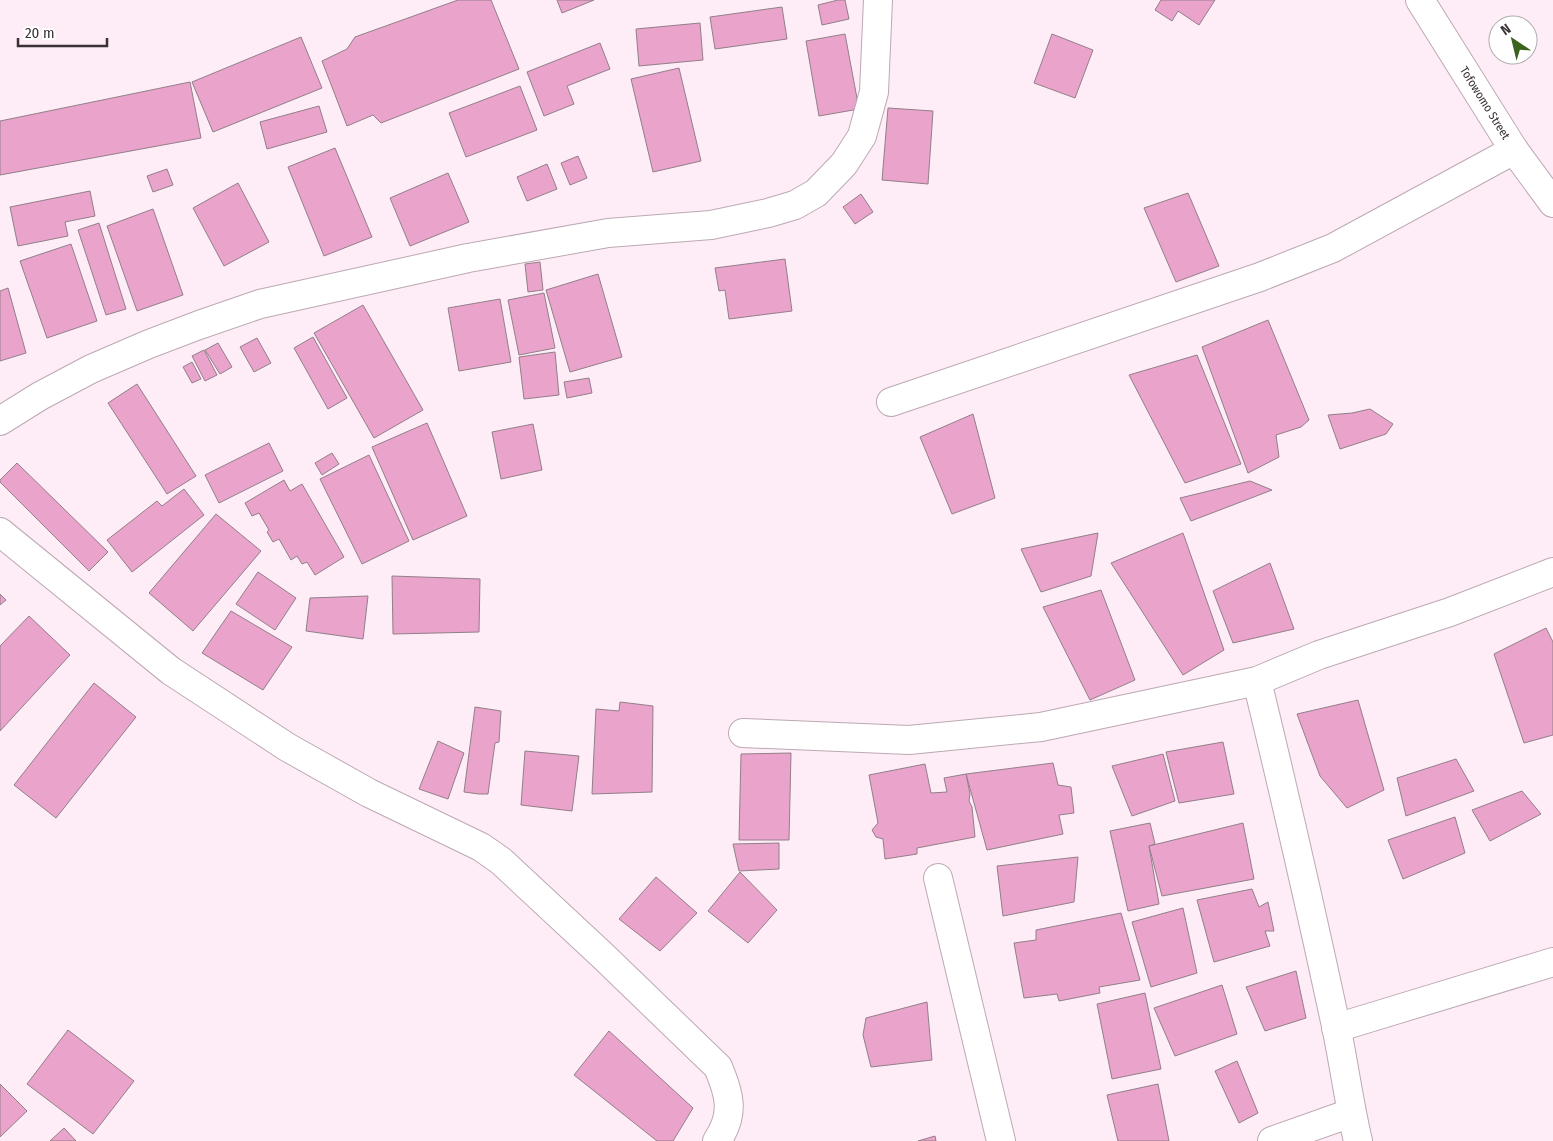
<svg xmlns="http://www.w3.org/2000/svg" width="1553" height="1141" font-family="'Fira Sans Condensed',sans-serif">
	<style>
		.building { fill: #eaa3cb; stroke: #917f89 }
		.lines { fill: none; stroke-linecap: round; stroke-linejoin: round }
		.minor-casing { stroke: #bca9b3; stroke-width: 30 }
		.minor { stroke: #fff; stroke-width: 28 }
		.labels { text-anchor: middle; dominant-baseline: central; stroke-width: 4.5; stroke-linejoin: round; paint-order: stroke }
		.street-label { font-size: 12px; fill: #3a3236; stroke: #fff }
	</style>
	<rect width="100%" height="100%" fill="#feedf6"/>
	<g class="building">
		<polygon points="458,0 491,0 519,69 381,123 373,115 347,126 322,61 347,49 355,37"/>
		<polygon points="557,0 594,0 562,13"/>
		<polygon points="838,0 845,0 849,19 822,25 818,5"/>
		<polygon points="1161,0 1215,0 1199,25 1178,11 1172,21 1155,10"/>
		<polygon points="782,7 787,39 715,49 710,17"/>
		<polygon points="700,23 703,60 639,66 636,29"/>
		<polygon points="845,34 859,109 819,116 806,41"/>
		<polygon points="1052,34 1093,50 1075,98 1034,83"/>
		<polygon points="301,37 322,88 213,132 192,82"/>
		<polygon points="600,43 610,69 567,86 574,104 544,116 527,72"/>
		<polygon points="679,68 701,161 653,172 631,79"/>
		<polygon points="190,82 201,138 0,175 0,121"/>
		<polygon points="520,86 537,130 466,157 449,113"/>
		<polygon points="319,106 327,132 267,149 260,122"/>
		<polygon points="888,108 933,111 928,184 882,180"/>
		<polygon points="335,148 372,237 324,256 288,167"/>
		<polygon points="578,156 587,178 570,185 561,163"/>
		<polygon points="547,164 557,189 527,201 517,177"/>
		<polygon points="167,169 173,185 153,192 147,176"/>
		<polygon points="448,173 469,222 410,246 390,198"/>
		<polygon points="238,183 269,242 224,266 193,208"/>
		<polygon points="90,191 95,216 65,222 68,236 18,246 10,207"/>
		<polygon points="1188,193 1219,266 1176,282 1144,208"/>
		<polygon points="861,194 873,212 855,224 843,207"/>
		<polygon points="153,209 183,295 137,311 107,226"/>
		<polygon points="99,223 126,309 106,315 78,230"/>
		<polygon points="71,244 97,321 47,338 20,261"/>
		<polygon points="785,259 792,311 729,319 725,290 719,291 715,268"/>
		<polygon points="540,262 543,290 528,292 525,264"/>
		<polygon points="598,274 622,357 570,372 546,290"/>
		<polygon points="8,288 26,353 0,361 0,291"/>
		<polygon points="544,293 555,348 519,355 508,300"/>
		<polygon points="500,299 511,362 459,371 448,308"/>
		<polygon points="363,305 423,410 374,438 314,333"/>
		<polygon points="1268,320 1309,420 1301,427 1276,435 1279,457 1248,473 1202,347"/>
		<polygon points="313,337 347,398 328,409 294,348"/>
		<polygon points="257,338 271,363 254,372 240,347"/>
		<polygon points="218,343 232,367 220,374 205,350"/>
		<polygon points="204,350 217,375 205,381 192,356"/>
		<polygon points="555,352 559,395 524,399 519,357"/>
		<polygon points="1197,355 1241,464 1185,483 1129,375"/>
		<polygon points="192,362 201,379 192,383 183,367"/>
		<polygon points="589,378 592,393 567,398 564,382"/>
		<polygon points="137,384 196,476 167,494 108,403"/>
		<polygon points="1370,409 1393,424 1386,434 1340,449 1328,415 1352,413"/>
		<polygon points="973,414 995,498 952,514 920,437"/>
		<polygon points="427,423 467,516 413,540 372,447"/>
		<polygon points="533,424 542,470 501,479 492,432"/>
		<polygon points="269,443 283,471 219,503 205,475"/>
		<polygon points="332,453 339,464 322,475 315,463"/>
		<polygon points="369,455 409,541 362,564 320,479"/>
		<polygon points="17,463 108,552 89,571 0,482 0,480"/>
		<polygon points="284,480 290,491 302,484 344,557 315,575 307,562 302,564 297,556 291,560 279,539 273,542 267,532 269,530 259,513 252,516 245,503"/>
		<polygon points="1250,481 1272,490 1191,521 1180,498"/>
		<polygon points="184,489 204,515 132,572 107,540 157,501 162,506"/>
		<polygon points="216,514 261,551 193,631 149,593"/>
		<polygon points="1098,533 1091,576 1041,592 1021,549"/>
		<polygon points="1183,533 1224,650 1183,675 1111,563"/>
		<polygon points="1270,563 1294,629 1233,643 1213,591"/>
		<polygon points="258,572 296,598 275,630 236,604"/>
		<polygon points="392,576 480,579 479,632 393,634"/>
		<polygon points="1101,590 1135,680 1090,700 1043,607"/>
		<polygon points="0,594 6,600 0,605"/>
		<polygon points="368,596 363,639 306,631 310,598"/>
		<polygon points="231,611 292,647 263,690 202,653"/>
		<polygon points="29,616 70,655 0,731 0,646"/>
		<polygon points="1546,628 1553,642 1553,735 1524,743 1494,654"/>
		<polygon points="94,683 136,717 56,818 14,785"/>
		<polygon points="1358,700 1384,790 1347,808 1320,776 1297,714"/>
		<polygon points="620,702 653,706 652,792 592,794 596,709 619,711"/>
		<polygon points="475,707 501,711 499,742 495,743 488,794 479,794 464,792"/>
		<polygon points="438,741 464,753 448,799 419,789"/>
		<polygon points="1223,742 1234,794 1179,803 1166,752"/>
		<polygon points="525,751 579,756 572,811 521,805"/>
		<polygon points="791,753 789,840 739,840 741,754"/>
		<polygon points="1163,754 1175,801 1132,816 1112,766"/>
		<polygon points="1456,759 1474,791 1406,816 1397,778"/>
		<polygon points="1053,763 1058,785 1071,787 1074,813 1059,815 1063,834 987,850 966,774"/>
		<polygon points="925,764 931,793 947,792 944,778 966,774 970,794 969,801 972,807 975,837 917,848 917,854 885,859 883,839 876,837 872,830 878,823 869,775"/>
		<polygon points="1522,791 1541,814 1490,841 1472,810"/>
		<polygon points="1455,817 1465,853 1403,879 1388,840"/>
		<polygon points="1150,823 1155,844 1149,846 1159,904 1128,911 1110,831"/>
		<polygon points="1243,823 1254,879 1162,896 1149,846"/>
		<polygon points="779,843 779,869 739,871 733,844"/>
		<polygon points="1078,857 1074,902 1003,916 997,866"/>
		<polygon points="740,872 777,910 748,943 708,911"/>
		<polygon points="656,877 697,913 660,951 619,919"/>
		<polygon points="1252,889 1259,907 1268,902 1274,931 1265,931 1270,946 1214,962 1197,900"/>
		<polygon points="1183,908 1197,973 1151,987 1132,922"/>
		<polygon points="1121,913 1140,980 1099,987 1100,993 1059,1001 1057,994 1024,998 1014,943 1036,940 1036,930"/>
		<polygon points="1296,971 1306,1018 1265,1031 1246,987"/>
		<polygon points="1222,985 1237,1034 1175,1056 1154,1008"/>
		<polygon points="1145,993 1161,1069 1112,1079 1097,1004"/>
		<polygon points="927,1002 932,1060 871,1067 863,1035 866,1018"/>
		<polygon points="68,1030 134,1081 93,1134 27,1084"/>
		<polygon points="609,1031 693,1108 673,1141 657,1141 574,1075"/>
		<polygon points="1237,1061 1258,1113 1239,1123 1215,1071"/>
		<polygon points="0,1084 27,1111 0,1137"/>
		<polygon points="1158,1084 1169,1141 1118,1141 1107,1095"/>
		<polygon points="64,1128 76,1141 50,1141"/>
		<polygon points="935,1136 936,1141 918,1141"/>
	</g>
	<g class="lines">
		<g class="minor-casing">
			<g id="minor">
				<polyline points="1420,0 1514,150 1553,203"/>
				<polyline points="891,402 1260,277 1333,248 1514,150"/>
				<polyline points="0,421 40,396 91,369 149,344 199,325 260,304 468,258 608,233 711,225 768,213 795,205 816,193 844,164 862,136 874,92 878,0"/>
				<path d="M0,532L171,671L287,747L369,793L481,847L501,861L602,955L718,1067C730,1095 735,1114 717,1141"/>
				<path d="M1257,681C1285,796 1311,910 1336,1026C1344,1064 1349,1103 1358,1141"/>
				<polyline points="743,733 909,740 1041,727 1257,681 1319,655 1450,612 1553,572"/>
				<polyline points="938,878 1001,1141"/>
				<polyline points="1336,1028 1553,962"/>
				<polyline points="1272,1141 1351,1113"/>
			</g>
		</g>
		<use href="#minor" class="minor"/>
	</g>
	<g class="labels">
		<g class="street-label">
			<text transform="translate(1485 103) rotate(58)">Tofowomo Street</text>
		</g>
	</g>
	<g transform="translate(1513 40) rotate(325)"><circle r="24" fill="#ffffff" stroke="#b0adaf"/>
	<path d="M0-4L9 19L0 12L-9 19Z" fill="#3a631e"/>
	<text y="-8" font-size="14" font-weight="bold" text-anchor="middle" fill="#3a3236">N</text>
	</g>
	<path d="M18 38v8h89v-8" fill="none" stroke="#3a3236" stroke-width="2.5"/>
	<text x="25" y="38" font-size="15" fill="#3a3236" stroke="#ffffff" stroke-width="4" paint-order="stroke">20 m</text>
</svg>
